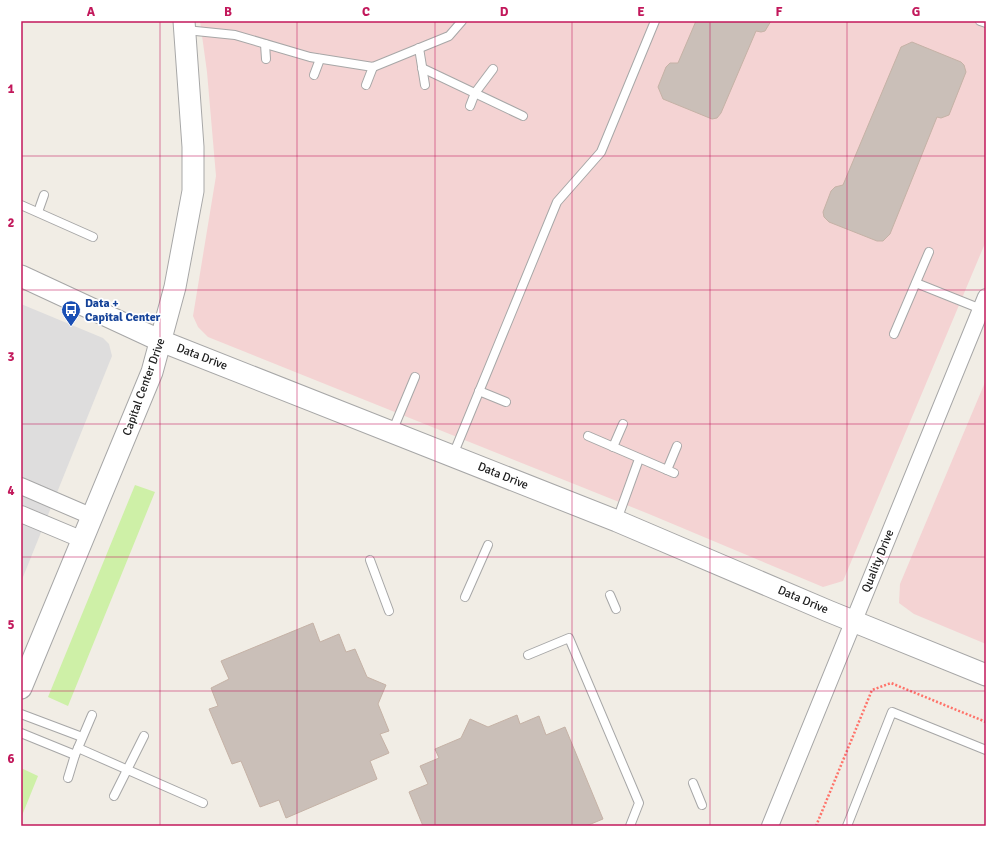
<svg xmlns="http://www.w3.org/2000/svg" width="1007" height="847" font-family="Signika,sans-serif">
	<style>
		.residential { fill: #dedddd }
		.commercial { fill: #f4d3d3 }
		.grass { fill: #cef0a7 }
		.building { fill: #cabfb8; stroke: #c5b2a6 }
		.lines { fill: none; stroke-linecap: round; stroke-linejoin: round }
		.service-casing { stroke: #a7a7a7; stroke-width: 10 }
		.minor-casing { stroke: #a7a7a7; stroke-width: 18 }
		.tertiary-casing { stroke: #a7a7a7; stroke-width: 23 }
		.path { stroke: #ff7269; stroke-width: 2.5; stroke-dasharray: 2 2; stroke-linecap: butt }
		.service { stroke: #fff; stroke-width: 8 }
		.minor { stroke: #fff; stroke-width: 16 }
		.tertiary { stroke: #fff; stroke-width: 21 }
		.grid { fill: none; stroke: #c2185b; stroke-width: 1; stroke-opacity: 0.55 }
		.labels { text-anchor: middle; dominant-baseline: central; stroke-width: 3.5; stroke-linejoin: round; paint-order: stroke }
		.transit-label { font-size: 12px; font-weight: bold; fill: #164399; stroke: #fff; text-anchor: start }
		.street-label { font-size: 12px; fill: #202020; stroke: #fff }
		.neatline { fill: none; stroke: #c2185b; stroke-width: 1.5 }
		.grid-label { font-size: 13px; text-anchor: middle; font-weight: bold; fill: #c2185b }
	</style>
	<rect width="100%" height="100%" fill="#f1ede5"/>
	<polygon class="residential" points="21,304 103,338 109,344 112,356 21,582"/>
	<g class="commercial">
		<polygon points="200,21 986,21 986,241 843,581 823,587 649,514 208,337 198,327 193,316 216,176 207,72"/>
		<polygon points="986,380 986,644 914,614 899,603 900,584"/>
	</g>
	<g class="grass">
		<polygon points="135,485 155,492 68,706 48,697"/>
		<polygon points="21,768 38,776 21,818"/>
	</g>
	<g class="building">
		<polygon points="696,21 771,21 765,31 761,32 756,31 721,113 717,118 712,119 663,99 658,87 666,67 670,63 678,63"/>
		<polygon points="912,42 961,62 964,65 966,72 949,115 941,118 937,117 890,234 883,241 877,241 829,222 824,217 823,212 831,191 835,187 843,185 901,47"/>
		<polygon points="313,623 320,642 339,634 346,652 355,649 367,677 386,685 378,704 389,731 380,734 389,753 370,761 377,779 286,818 279,800 260,807 241,761 232,764 209,709 218,706 211,688 229,679 221,661"/>
		<polygon points="517,715 520,724 539,716 546,735 565,727 603,819 586,826 423,826 409,792 428,784 420,766 439,758 435,749 461,738 470,719 488,727"/>
	</g>
	<g class="lines">
		<g class="service-casing">
			<g id="service">
				<polyline points="980,21 986,23"/>
				<polyline points="186,30 235,35 310,57 373,67 449,36 462,21"/>
				<polyline points="265,44 266,59"/>
				<polyline points="419,48 425,85"/>
				<polyline points="422,68 523,116"/>
				<polyline points="314,75 320,59"/>
				<polyline points="366,85 373,67"/>
				<polyline points="470,106 475,93 493,69"/>
				<polyline points="21,205 93,237"/>
				<polyline points="38,212 44,195"/>
				<polyline points="916,283 981,309"/>
				<polyline points="894,334 929,252"/>
				<polyline points="479,391 506,402"/>
				<polyline points="392,432 415,377"/>
				<polyline points="588,436 674,473"/>
				<polyline points="613,447 623,424"/>
				<polyline points="453,455 557,202 601,152 655,21"/>
				<polyline points="667,470 677,446"/>
				<polyline points="617,520 639,459"/>
				<polyline points="370,560 389,611"/>
				<polyline points="610,595 616,609"/>
				<polyline points="465,597 488,545"/>
				<polyline points="528,655 569,638 639,803 630,826"/>
				<polyline points="21,714 82,737"/>
				<polyline points="21,733 75,755"/>
				<polyline points="78,748 203,803"/>
				<polyline points="68,778 75,755 92,715"/>
				<polyline points="693,783 702,805"/>
				<polyline points="114,796 144,736"/>
				<polyline points="847,826 892,712 986,750"/>
			</g>
		</g>
		<g class="minor-casing">
			<g id="minor">
				<polyline points="21,486 93,517"/>
				<polyline points="21,514 83,540"/>
				<polyline points="770,826 986,297"/>
			</g>
		</g>
		<g class="tertiary-casing">
			<g id="tertiary">
				<polyline points="21,276 161,341 617,521 828,611 986,675"/>
				<polyline points="21,688 152,372 175,287 193,191 193,147 184,21"/>
			</g>
		</g>
		<polyline class="path" points="816,826 872,690 891,683 986,722"/>
		<use href="#service" class="service"/>
		<use href="#minor" class="minor"/>
		<use href="#tertiary" class="tertiary"/>
	</g>
	<path class="grid" d="M160,21V826M297,21V826M435,21V826M572,21V826M710,21V826M847,21V826M21,156H986M21,290H986M21,424H986M21,557H986M21,691H986"/>
	<defs>
		<g id="bus-pin" transform="scale(1)"><path d="M0 17L-7.5 6A9.5 9.5 0 1 1 7.5 6Z" fill="#1a4fb4" stroke="#fff"/><path d="M-5-6H5V4H4V6H2V4H-2V6H-4V4H-5ZM-3.5-4V0h7V-4ZM-3.5 1.2v1.5H-2V1.2ZM2 1.2v1.5H3.5V1.2Z" fill="#fff"/></g>
	</defs>
	<g fill-rule="evenodd">
		<use href="#bus-pin" x="71" y="310"/>
	</g>
	<g class="labels">
		<g class="transit-label">
			<text x="85" y="303">Data +<tspan x="85" dy="14">Capital Center</tspan></text>
		</g>
		<g class="street-label">
			<text transform="translate(202 357) rotate(21)">Data Drive</text>
			<text transform="translate(144 387) rotate(-70)">Capital Center Drive</text>
			<text transform="translate(503 476) rotate(22)">Data Drive</text>
			<text transform="translate(878 561) rotate(-68)">Quality Drive</text>
			<text transform="translate(803 600) rotate(23)">Data Drive</text>
		</g>
	</g>
	<rect width="1007" height="847" fill="none" stroke="#ffffff" stroke-width="44"/>
	<rect x="22" y="22" width="963" height="803" class="neatline"/>
	<g class="grid-label">
		<text x="91" y="16">A</text>
		<text x="228" y="16">B</text>
		<text x="366" y="16">C</text>
		<text x="504" y="16">D</text>
		<text x="641" y="16">E</text>
		<text x="779" y="16">F</text>
		<text x="916" y="16">G</text>
		<text x="11" y="93">1</text>
		<text x="11" y="227">2</text>
		<text x="11" y="361">3</text>
		<text x="11" y="495">4</text>
		<text x="11" y="629">5</text>
		<text x="11" y="763">6</text>
	</g>
</svg>
